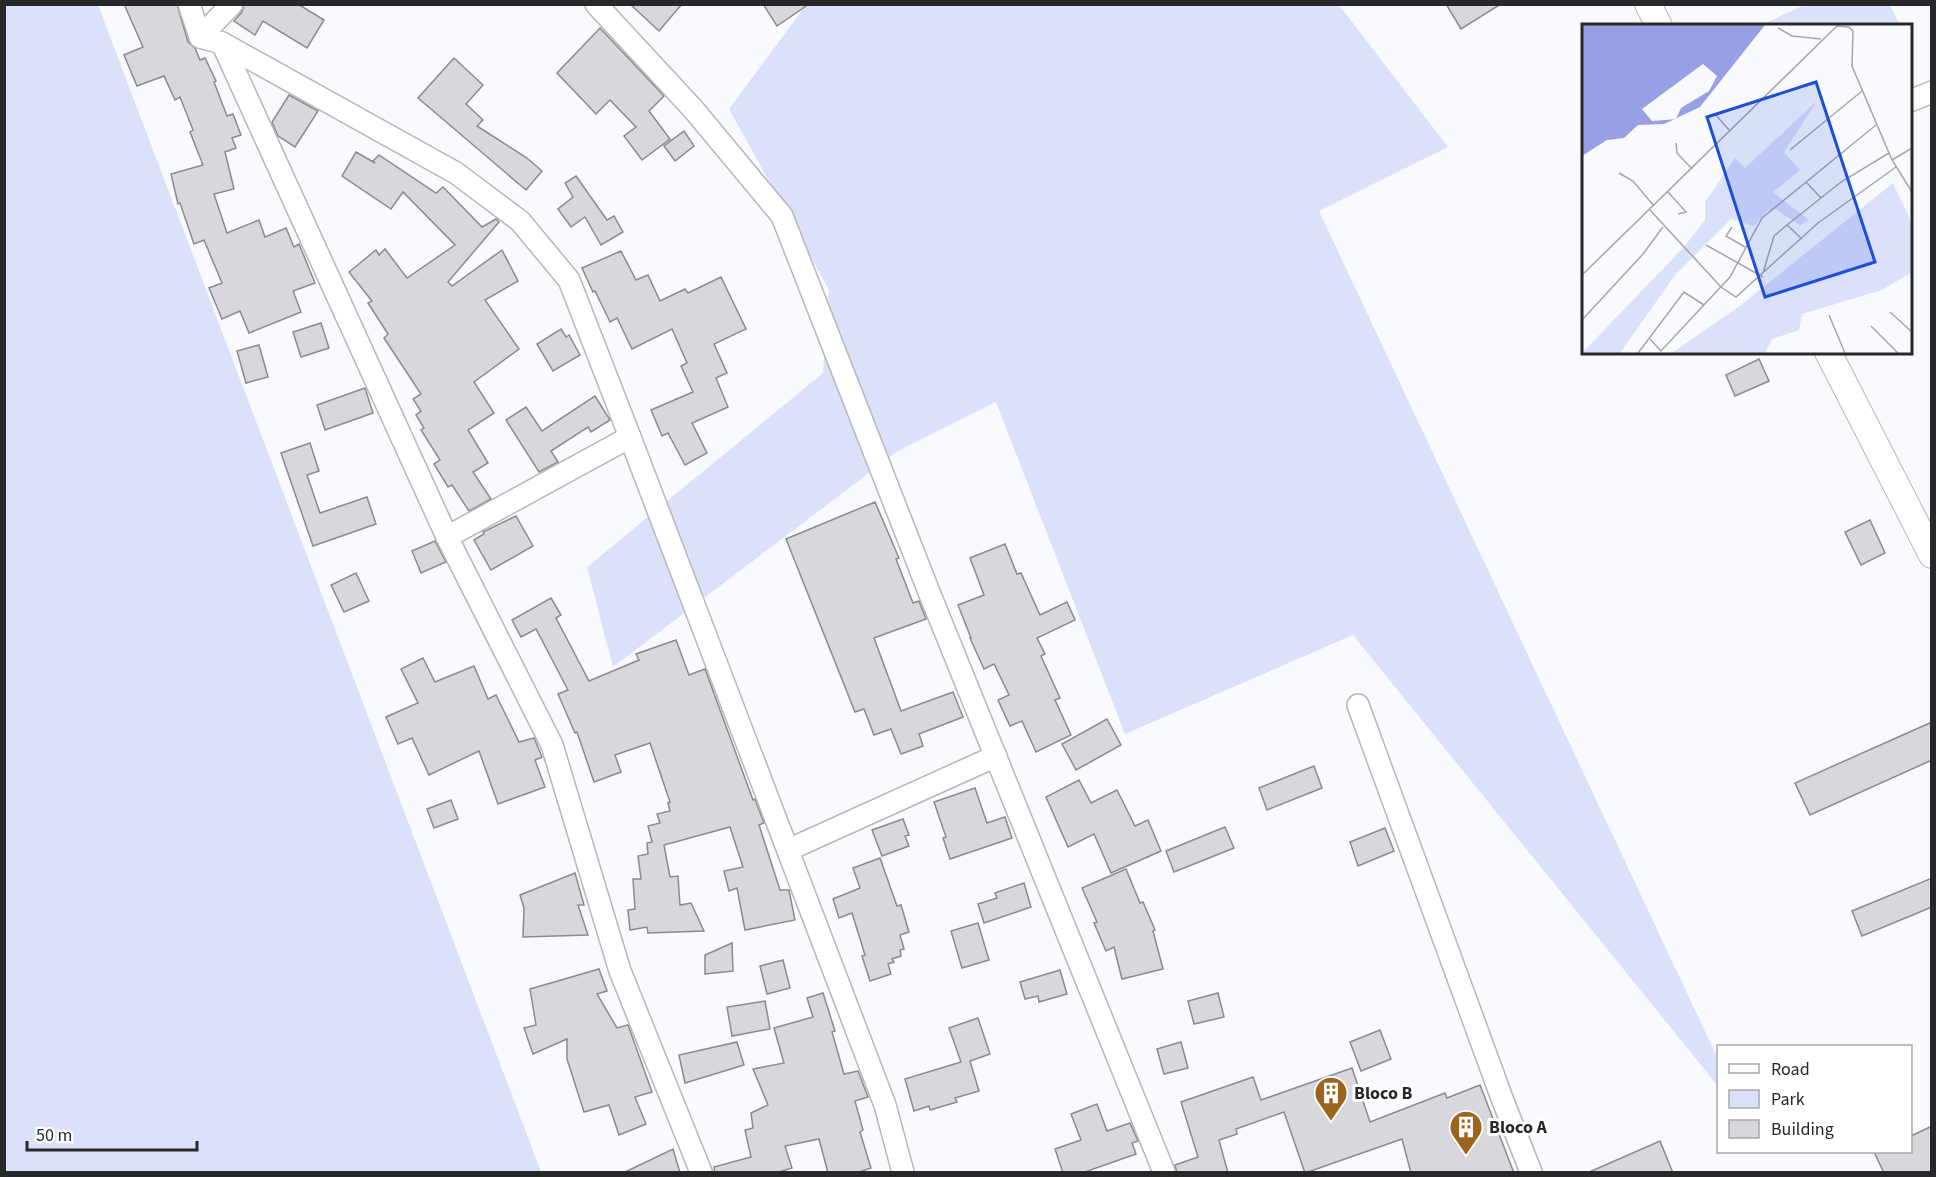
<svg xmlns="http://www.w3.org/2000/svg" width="1936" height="1177" font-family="'Source Sans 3',sans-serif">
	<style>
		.green { fill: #dbe0fb }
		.building { fill: #d8d8dc; stroke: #8b8b8e; stroke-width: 1.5 }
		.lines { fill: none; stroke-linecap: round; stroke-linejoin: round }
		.minor-casing { stroke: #b7b7bb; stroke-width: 24 }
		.tertiary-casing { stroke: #b7b7bb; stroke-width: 28 }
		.minor { stroke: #fff; stroke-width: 21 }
		.tertiary { stroke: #fff; stroke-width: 26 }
		.labels { text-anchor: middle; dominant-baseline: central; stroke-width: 6; stroke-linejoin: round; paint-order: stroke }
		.poi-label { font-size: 18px; font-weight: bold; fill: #28282a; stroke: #fff; text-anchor: start }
		.inset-road { fill: none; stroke: #a5a6a9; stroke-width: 1.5 }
		.view { fill: #1d4ed8; fill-opacity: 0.15; stroke: #1d4ed8; stroke-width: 3 }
		.inset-edge { fill: none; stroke: #28282a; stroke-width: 3 }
	</style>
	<rect width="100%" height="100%" fill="#f9fafd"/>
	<g class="green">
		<polygon points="5,4 98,5 541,1172 5,1172"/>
		<polygon points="1806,4 1890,5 1900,25 1762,25"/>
		<polygon points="806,5 1339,5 1448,147 1319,211 1718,1059 1718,1086 1353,635 1125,734 996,402 898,451 613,667 587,567 823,373 829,290 729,109"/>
	</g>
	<g class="building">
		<polygon points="124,4 177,4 188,42 195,48 200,60 205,58 216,81 214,82 227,116 233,114 241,135 232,138 236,148 225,152 234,189 214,194 227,233 259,220 265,237 286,228 294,247 299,244 315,283 293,291 301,312 249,333 240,311 222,319 209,288 222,283 204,240 194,244 180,203 178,204 171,174 203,165 190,132 193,130 180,97 175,100 164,76 137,86 124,55 143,47"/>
		<polygon points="244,4 298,4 324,20 307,48 263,21 255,35 234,21 242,12"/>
		<polygon points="630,4 682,4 659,31"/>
		<polygon points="763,4 809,4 777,26"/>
		<polygon points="1446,4 1501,4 1461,29"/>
		<polygon points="600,28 664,96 649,111 670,139 642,160 624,136 636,127 610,100 596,114 557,73"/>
		<polygon points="454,58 483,85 466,104 483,120 477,126 527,158 542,171 526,190 418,98"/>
		<polygon points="289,95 318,111 295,147 278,136 272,122"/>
		<polygon points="684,131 694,146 675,161 664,146"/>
		<polygon points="356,152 375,163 373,161 379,155 436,193 443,187 482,227 496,219 499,222 448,282 452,286 502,250 518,281 485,300 519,349 474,382 494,413 468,430 488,463 473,472 491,499 469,511 452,485 448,487 434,464 440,460 421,430 424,428 416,415 421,411 413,399 421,394 384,338 388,334 368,303 372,301 349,272 376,250 379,255 385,249 407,278 455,245 403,192 391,209 342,176"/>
		<polygon points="576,176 607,220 614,216 623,232 601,245 585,217 571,227 558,209 573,197 565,183"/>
		<polygon points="621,251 636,280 648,275 660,301 685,289 688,293 721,277 746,329 714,344 727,373 716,378 728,407 692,423 707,453 685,465 668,433 662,436 651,410 693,392 681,366 687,363 672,329 632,349 617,318 610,322 595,291 593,292 582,268"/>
		<polygon points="321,323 329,348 301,357 293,332"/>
		<polygon points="561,329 566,337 569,335 580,355 553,371 537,344"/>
		<polygon points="259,345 268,377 246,383 237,351"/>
		<polygon points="1759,359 1769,381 1735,396 1726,375"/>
		<polygon points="365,388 373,413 325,430 317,405"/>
		<polygon points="595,396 610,420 591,432 588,427 551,451 558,462 539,472 506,420 526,407 542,431"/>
		<polygon points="310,443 319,471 307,475 320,513 367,497 376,524 313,546 281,453"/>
		<polygon points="875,502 899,558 896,559 913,603 919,601 926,619 874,638 901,711 953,692 963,717 919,734 923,746 901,754 891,729 874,735 864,709 855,712 786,539"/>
		<polygon points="516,516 533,546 491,570 474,540 484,534 483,532"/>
		<polygon points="1870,520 1885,553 1861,565 1845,532"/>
		<polygon points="435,541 446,562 421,573 412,551"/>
		<polygon points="1005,544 1017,574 1021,573 1040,615 1067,602 1075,620 1037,638 1045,654 1041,656 1060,698 1055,700 1071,735 1036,752 1022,721 1010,726 998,700 1009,695 994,664 984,669 970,638 971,638 958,605 984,595 970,558"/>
		<polygon points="356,573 369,601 344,612 331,585"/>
		<polygon points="551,598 561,615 556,618 589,681 639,660 636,654 676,640 689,675 705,669 753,800 755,799 764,823 759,825 780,890 789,890 795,920 745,930 737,888 729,891 724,871 743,867 730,827 664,845 670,877 678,876 680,905 691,903 704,931 648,933 647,927 630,930 628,910 635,909 633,879 641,879 638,856 648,854 647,843 652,842 648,826 660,823 657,814 670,811 668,803 670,802 650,743 615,755 621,772 594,782 577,732 575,733 558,694 568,690 536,629 521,637 512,620"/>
		<polygon points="423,658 435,682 474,666 488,699 496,695 519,742 534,738 542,757 535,760 545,787 498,804 479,751 429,775 412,738 398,744 386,717 418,703 401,669"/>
		<polygon points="1107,719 1121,745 1076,770 1062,744"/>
		<polygon points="1932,722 1932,760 1810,815 1795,783"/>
		<polygon points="1314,766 1322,788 1267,810 1259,788"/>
		<polygon points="1079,780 1091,803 1117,790 1135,826 1148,820 1161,851 1111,873 1094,834 1068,847 1046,797"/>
		<polygon points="975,788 987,823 1005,817 1012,838 950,859 943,838 946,837 934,802"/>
		<polygon points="451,800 458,819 434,828 427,809"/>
		<polygon points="903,819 909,835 905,836 909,846 882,856 872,830"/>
		<polygon points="1225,827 1234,848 1174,872 1166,851"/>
		<polygon points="1385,828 1394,851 1358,866 1350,842"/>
		<polygon points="880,858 897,906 901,905 909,932 900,935 904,949 900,950 901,956 892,959 894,962 888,964 891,974 870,981 862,956 865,955 852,913 839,918 833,899 860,888 853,868"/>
		<polygon points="1126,869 1140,903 1143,902 1155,930 1153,931 1163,969 1122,979 1114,947 1106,951 1094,923 1097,922 1082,888"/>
		<polygon points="575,873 584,905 578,905 588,935 523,937 524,908 520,895"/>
		<polygon points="1932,878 1932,907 1862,936 1852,911"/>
		<polygon points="1024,883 1031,907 984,923 978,904 997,898 995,893"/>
		<polygon points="978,923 989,960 962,968 951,931"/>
		<polygon points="732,943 733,971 705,974 705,955"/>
		<polygon points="783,960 790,988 767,994 760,966"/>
		<polygon points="599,969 607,991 597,994 617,1028 628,1025 652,1092 635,1097 646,1124 619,1135 609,1105 584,1112 567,1059 567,1039 533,1054 524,1028 536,1025 530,989"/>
		<polygon points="1060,970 1067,994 1039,1002 1038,996 1025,999 1020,982"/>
		<polygon points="823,993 835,1031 832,1032 844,1074 858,1071 868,1097 855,1101 863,1130 860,1132 871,1168 856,1173 828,1173 819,1139 785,1146 792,1168 776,1173 715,1173 714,1167 751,1157 745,1130 753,1128 751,1113 768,1105 753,1069 784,1063 774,1028 813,1017 807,998"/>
		<polygon points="1218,993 1224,1017 1194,1024 1188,1001"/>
		<polygon points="765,1001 770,1029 732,1036 727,1007"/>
		<polygon points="978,1018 990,1054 970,1061 979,1091 955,1098 957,1102 930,1110 929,1106 914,1111 905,1079 961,1062 949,1028"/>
		<polygon points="1380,1030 1391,1059 1361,1071 1350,1042"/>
		<polygon points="737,1042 744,1065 685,1083 679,1055"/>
		<polygon points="1181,1042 1188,1068 1164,1074 1157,1049"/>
		<polygon points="1352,1068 1370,1122 1445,1093 1447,1098 1480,1085 1514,1173 1411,1173 1402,1139 1305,1173 1284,1112 1236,1129 1237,1134 1219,1140 1228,1173 1177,1173 1175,1165 1198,1157 1181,1102 1253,1077 1261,1100"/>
		<polygon points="1097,1104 1107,1131 1130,1123 1138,1141 1132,1143 1136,1154 1082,1173 1063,1173 1055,1149 1081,1140 1071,1114"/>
		<polygon points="1932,1126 1932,1173 1884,1173 1874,1152 1911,1152 1911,1136"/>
		<polygon points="1660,1141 1673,1173 1587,1173"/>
		<polygon points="673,1149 680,1173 623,1173"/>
	</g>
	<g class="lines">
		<g class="minor-casing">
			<g id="minor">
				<polyline points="189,4 200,37 222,43 447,537 552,745 620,971 701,1172"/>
				<polyline points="596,4 694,110 782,216 929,592 1164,1172"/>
				<polyline points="200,37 232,4"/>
				<polyline points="222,43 456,173 520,221 569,280 630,437 447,537"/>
				<polyline points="1910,101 1932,92"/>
				<polyline points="630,437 885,1105 903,1172"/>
				<polyline points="1358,705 1503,1101 1531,1172"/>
				<polyline points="788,850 996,756"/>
			</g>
		</g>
		<g class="tertiary-casing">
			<g id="tertiary">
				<polyline points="1648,4 1659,26"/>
				<polyline points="1828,352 1932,555"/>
			</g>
		</g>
		<use href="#minor" class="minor"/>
		<use href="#tertiary" class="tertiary"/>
	</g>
	<defs>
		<g id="building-pin" transform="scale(1.725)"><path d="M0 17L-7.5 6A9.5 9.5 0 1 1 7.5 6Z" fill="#9c651f" stroke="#fff"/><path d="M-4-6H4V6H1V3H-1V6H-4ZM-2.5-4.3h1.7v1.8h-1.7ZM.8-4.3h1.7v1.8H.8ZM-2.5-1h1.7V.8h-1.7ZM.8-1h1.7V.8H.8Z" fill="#fff"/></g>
	</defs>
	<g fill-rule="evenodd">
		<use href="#building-pin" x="1331" y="1093"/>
		<use href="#building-pin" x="1466" y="1127"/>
	</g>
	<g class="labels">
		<g class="poi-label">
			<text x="1354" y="1093">Bloco B</text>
			<text x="1489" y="1127">Bloco A</text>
		</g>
	</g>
	<g transform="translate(1582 24)">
		<rect width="330" height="330" fill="#f9fafd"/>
		<path d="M235,77L202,128L218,146L191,168L227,196L218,201L193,185L185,187L172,202L149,195L93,251L38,329H0L102,223L123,196V178L153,134L163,144ZM311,159L330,200V248L300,266L220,290L217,306L190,315L183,329H90L159,281Z" fill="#dbe0fb"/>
		<path d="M0,1H183L118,83L82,100L56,101L42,114L25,116L0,132ZM121,40L135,52L127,67L99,84L94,95L70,97L60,85Z" fill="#97a0e4" fill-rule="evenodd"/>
		<path class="inset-road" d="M196,4L210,12L239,15M133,90L147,106M94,119L95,129L110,145M208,126L280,67M310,136L330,124M37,149L51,157L72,182M224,158L239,174M86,168L104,188L96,190M68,186L139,263L154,273L236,199L314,143M205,201L259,158L307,129M150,203L144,212L163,223M124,221L181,253M181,249L192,212L205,201L220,215M0,251L255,2L267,3L271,7L270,42L310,136L330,168M308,288L330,308M247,291L263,329M0,296L61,230L81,203M289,302L316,329M68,315L79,327L148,253L180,194L294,101M56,329L102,268L122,281"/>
		<path class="view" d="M234,58L293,238L183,273L125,93Z"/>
		<rect width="330" height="330" class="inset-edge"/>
	</g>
	<rect width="1936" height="1177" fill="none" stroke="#28282a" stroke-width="12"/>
	<rect x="1717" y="1045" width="195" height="108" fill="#ffffff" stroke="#a9a9aa" stroke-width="1.5"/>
	<rect x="1729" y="1064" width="30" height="9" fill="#ffffff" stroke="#a9a9aa" stroke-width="1.5"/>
	<text x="1771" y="1075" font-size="18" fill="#28282a">Road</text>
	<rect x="1729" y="1090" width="30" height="18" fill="#dbe0fb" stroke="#a9a9aa" stroke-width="1.5"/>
	<text x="1771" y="1105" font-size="18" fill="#28282a">Park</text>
	<rect x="1729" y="1120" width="30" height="18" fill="#d8d8dc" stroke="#a9a9aa" stroke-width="1.5"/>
	<text x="1771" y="1135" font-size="18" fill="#28282a">Building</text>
	<path d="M27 1141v9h170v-9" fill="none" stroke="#28282a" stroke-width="3"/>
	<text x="36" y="1141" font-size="18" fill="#28282a" stroke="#ffffff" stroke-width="4.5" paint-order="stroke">50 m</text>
</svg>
